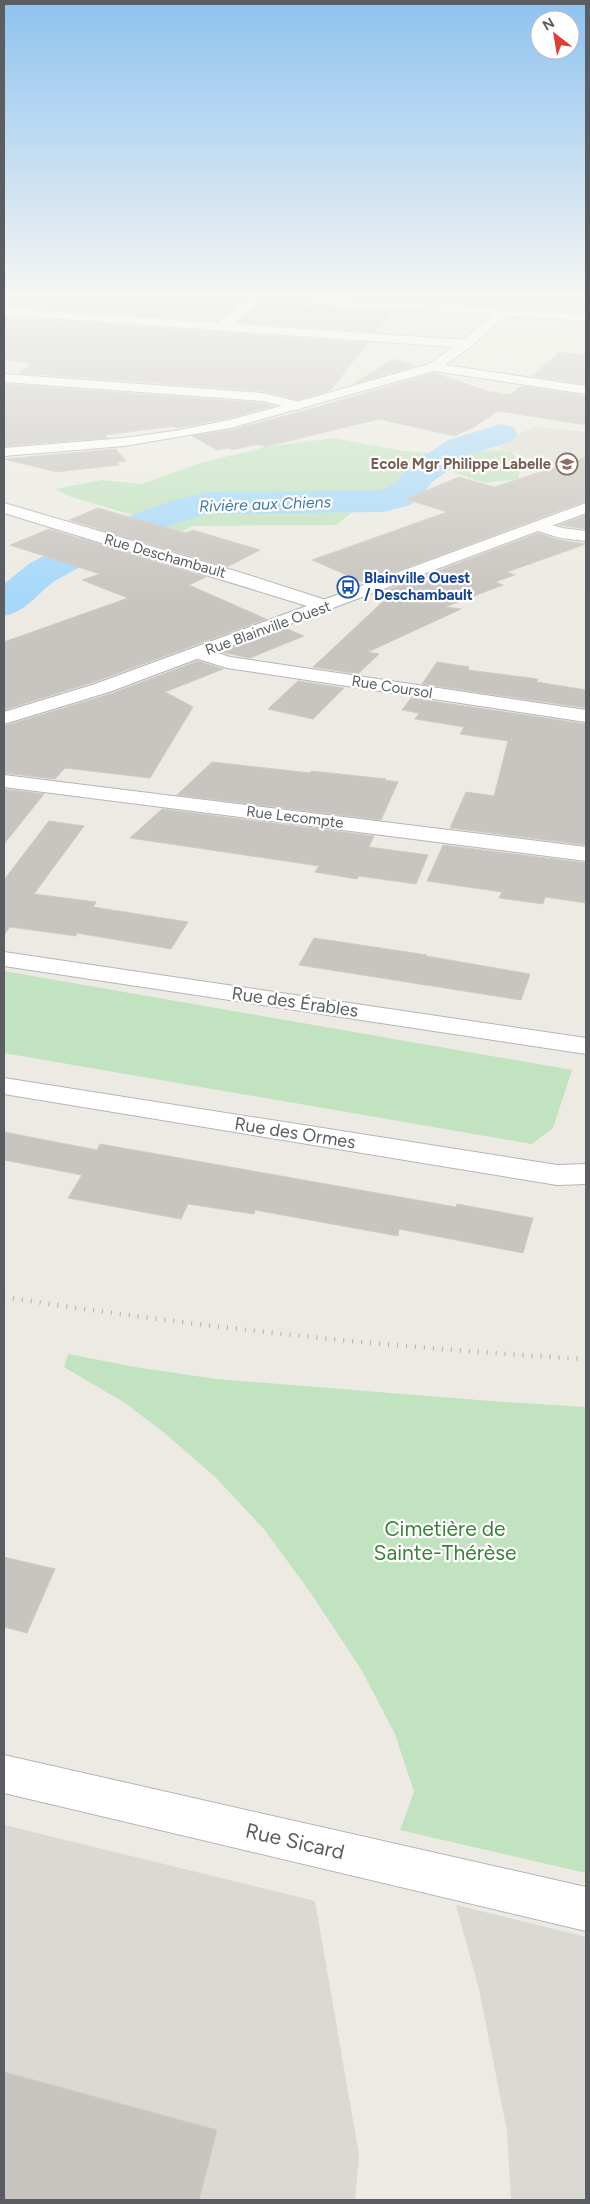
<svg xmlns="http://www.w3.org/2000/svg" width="590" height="2204" font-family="Figtree,sans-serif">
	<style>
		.industrial { fill: #dbd9d4 }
		.education { fill: #dfdbd3 }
		.green { fill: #c1e3c0 }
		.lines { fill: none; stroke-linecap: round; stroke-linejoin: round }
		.river { fill: #a5d8fa; fill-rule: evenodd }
		.building { fill: #c8c4bf; stroke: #d1cbc1 }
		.street-casing { stroke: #b3b5b9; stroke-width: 2 }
		.secondary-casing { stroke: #b1b5b9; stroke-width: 2 }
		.street { fill: #fff; fill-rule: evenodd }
		.secondary { fill: #fff; fill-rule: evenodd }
		.rail { stroke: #b1b2b2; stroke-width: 4.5; stroke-dasharray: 1 8; stroke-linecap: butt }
		.labels { text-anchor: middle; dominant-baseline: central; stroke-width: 4.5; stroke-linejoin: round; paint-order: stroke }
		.far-education-label { font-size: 15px; font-weight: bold; fill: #785e54; stroke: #fff; text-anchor: end }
		.far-street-label { font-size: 15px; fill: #5a5e62; stroke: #fff }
		.far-transit-label { font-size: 15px; font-weight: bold; fill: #164399; stroke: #fff; text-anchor: start }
		.far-water-label { font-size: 16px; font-style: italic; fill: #4379aa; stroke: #fff }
		.street-label { font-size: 18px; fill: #5a5e62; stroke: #fff }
		.near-park-label { font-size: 21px; fill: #3a823a; stroke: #fff }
		.near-street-label { font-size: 21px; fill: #5a5e62; stroke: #fff }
	</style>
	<rect width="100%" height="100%" fill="#eceae2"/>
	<g class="industrial">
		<polygon points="4,1825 315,1901 359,2155 355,2200 4,2200"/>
		<polygon points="456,1905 586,1937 586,2200 511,2200 507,2131 479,1989"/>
	</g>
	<g class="education">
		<polygon points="286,293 586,293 586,311 456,304"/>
		<polygon points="536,427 586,432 586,477 489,444"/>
	</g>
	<g class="green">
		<polygon points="334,438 403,451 450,454 493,450 511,451 522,464 518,479 484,483 446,469 403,480 416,493 394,502 356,509 336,525 192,526 163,542 115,529 137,516 71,497 55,489 102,480 142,484 200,463 266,447"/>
		<polygon points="4,971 572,1070 553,1128 532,1144 4,1053"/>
		<polygon points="68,1354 135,1367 216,1379 503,1402 586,1407 586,1873 400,1830 414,1792 395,1734 361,1669 308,1589 263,1528 215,1477 167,1435 125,1403 64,1367"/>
	</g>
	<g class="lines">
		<path class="river" d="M501,424L513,427L517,434L513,441L472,454L432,482L422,496L410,505L383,512L208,514C156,526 107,552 60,578C38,590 31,610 4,616V584L30,563L105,525L174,500L208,492L381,490L397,482L407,468L448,440Z"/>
	</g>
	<g class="building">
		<polygon points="4,293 111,293 243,301 218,321 4,306"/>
		<polygon points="261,302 311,306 390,311 375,332 238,322"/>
		<polygon points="4,317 367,343 331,390 298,400 263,391 19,373 32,363 4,360"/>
		<polygon points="560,352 586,355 586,384 532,376"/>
		<polygon points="393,359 415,366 354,384"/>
		<polygon points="434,373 487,391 510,395 521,386 586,396 586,425 498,411 474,427 454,436 379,419 264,447 263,445 253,445 232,450 229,448 217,450 192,436 230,430 300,412"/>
		<polygon points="5,384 263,403 274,406 229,418 177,428 173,426 105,435 107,438 4,446"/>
		<polygon points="116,449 126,461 117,462 119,465 56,472 4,459"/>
		<polygon points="586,457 586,501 365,583 312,560 447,512 406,499 459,477 494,487"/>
		<polygon points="98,508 185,533 193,530 260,550 227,567 69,520"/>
		<polygon points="586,515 586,529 559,525"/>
		<polygon points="49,529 206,577 189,585 266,619 94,682 4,710 4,642 128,598 82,580 100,574 10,545"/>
		<polygon points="538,533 559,540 586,544 507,572 515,575 495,582 503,585 445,607 461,609 368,652 379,654 358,674 313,667 391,594 384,591"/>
		<polygon points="285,628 304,636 250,658 221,652"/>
		<polygon points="198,661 223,669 165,692 193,707 150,778 65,768 55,779 4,773 4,726 110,694"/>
		<polygon points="437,662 469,667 468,670 538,679 537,682 586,690 586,708 422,684"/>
		<polygon points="298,681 344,688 313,719 268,709"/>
		<polygon points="411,698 586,724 586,845 450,828 466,792 494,796 508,741 460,734 464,727 415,719 419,713 402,710"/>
		<polygon points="212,762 310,773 311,771 386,779 385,780 398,782 381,820 177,795"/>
		<polygon points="4,789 44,794 4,844"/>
		<polygon points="162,809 374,836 369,847 428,855 416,884 359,876 357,879 315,872 319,866 130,838"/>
		<polygon points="49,821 84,826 34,894 96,902 93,907 188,922 171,949 77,933 76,936 10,927 4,935 4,880"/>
		<polygon points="443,845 586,863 586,903 545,897 543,904 499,898 502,892 427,881"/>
		<polygon points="314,938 427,955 426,956 530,974 521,1000 299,965"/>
		<polygon points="4,1132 97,1150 100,1144 456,1207 457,1204 533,1218 523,1253 399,1229 398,1236 255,1210 254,1214 188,1204 181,1219 68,1198 82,1175 4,1160"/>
		<polygon points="4,1557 55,1569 27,1633 4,1627"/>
		<polygon points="4,2072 217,2130 199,2200 4,2200"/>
	</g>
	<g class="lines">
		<g class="street-casing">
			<g id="street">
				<polygon points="258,294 262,295 264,297 262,299 233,324 466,340 472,344 466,348 4,315 4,308 219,323 254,295"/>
				<polygon points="4,374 263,393 304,403 306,406 299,410 263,401 4,382"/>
				<polygon points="4,503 242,573 332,602 335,606 332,610 326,611 320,610 4,513"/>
				<polygon points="538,521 562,528 586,531 586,541 560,538 532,529 530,526 532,523"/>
				<polygon points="199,647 230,657 586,710 586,722 227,668 192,657 190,653 192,649"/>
				<polygon points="4,775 586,847 586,861 4,787"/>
				<polygon points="4,952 586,1038 586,1054 4,966"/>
				<polygon points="4,1078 557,1165 586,1164 586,1184 557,1185 4,1094"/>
			</g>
		</g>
		<g class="secondary-casing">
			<g id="secondary">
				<polygon points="188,293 252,293 586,314 586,321 505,316 470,347 445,365 586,386 586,394 434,371 230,428 124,446 4,456 4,448 124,438 174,431 229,420 314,397 429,364 462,341 492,315 194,296"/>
				<polygon points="586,503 586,513 109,692 4,724 4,712 95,684"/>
				<polygon points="4,1755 586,1887 586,1931 4,1793"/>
			</g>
		</g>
		<use href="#street" class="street"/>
		<use href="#secondary" class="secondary"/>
		<path class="rail" d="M4,1297C197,1327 391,1348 586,1359"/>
	</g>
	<linearGradient id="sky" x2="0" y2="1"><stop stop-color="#8dc2ef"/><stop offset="0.49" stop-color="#f6f6f2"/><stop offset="1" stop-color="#f6f6f2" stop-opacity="0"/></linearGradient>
	<rect width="590" height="602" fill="url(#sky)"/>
	<defs>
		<g id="school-ring" transform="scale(1.125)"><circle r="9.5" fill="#fff" stroke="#8d6e63" stroke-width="1.5"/><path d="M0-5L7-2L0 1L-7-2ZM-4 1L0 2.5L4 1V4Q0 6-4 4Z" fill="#8d6e63"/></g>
		<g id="bus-ring" transform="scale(1.125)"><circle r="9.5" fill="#fff" stroke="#1a4fb4" stroke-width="1.5"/><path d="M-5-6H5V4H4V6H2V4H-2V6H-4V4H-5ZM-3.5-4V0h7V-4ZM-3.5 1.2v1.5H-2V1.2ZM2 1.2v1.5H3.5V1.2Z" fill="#1a4fb4"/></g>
	</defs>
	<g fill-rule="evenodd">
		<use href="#school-ring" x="567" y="464"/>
		<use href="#bus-ring" x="348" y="587"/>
	</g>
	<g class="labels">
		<g class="far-education-label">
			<text x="551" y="464">Ecole Mgr Philippe Labelle</text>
		</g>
		<g class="far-street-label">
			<text transform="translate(165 556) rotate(16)">Rue Deschambault</text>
			<text transform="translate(268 628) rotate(-20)">Rue Blainville Ouest</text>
			<text transform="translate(392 687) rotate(9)">Rue Coursol</text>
			<text transform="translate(295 817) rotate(7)">Rue Lecompte</text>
		</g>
		<g class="far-transit-label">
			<text x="364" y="578">Blainville Ouest<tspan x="364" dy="17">/ Deschambault</tspan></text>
		</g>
		<g class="far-water-label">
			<text transform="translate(265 504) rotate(-2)">Rivière aux Chiens</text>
		</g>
		<g class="street-label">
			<text transform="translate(295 1002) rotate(8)">Rue des Érables</text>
			<text transform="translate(295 1133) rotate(9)">Rue des Ormes</text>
		</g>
		<g class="near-park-label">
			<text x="445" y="1528">Cimetière de<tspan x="445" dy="24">Sainte-Thérèse</tspan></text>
		</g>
		<g class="near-street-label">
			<text transform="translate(295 1841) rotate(13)">Rue Sicard</text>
		</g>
	</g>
	<rect width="590" height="2204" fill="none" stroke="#5a5e62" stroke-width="10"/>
	<g transform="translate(555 35) rotate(329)"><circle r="24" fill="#ffffff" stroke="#bdbfc0"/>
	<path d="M0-4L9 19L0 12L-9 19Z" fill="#de3d36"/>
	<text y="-8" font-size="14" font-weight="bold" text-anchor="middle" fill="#5a5e62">N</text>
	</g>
</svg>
